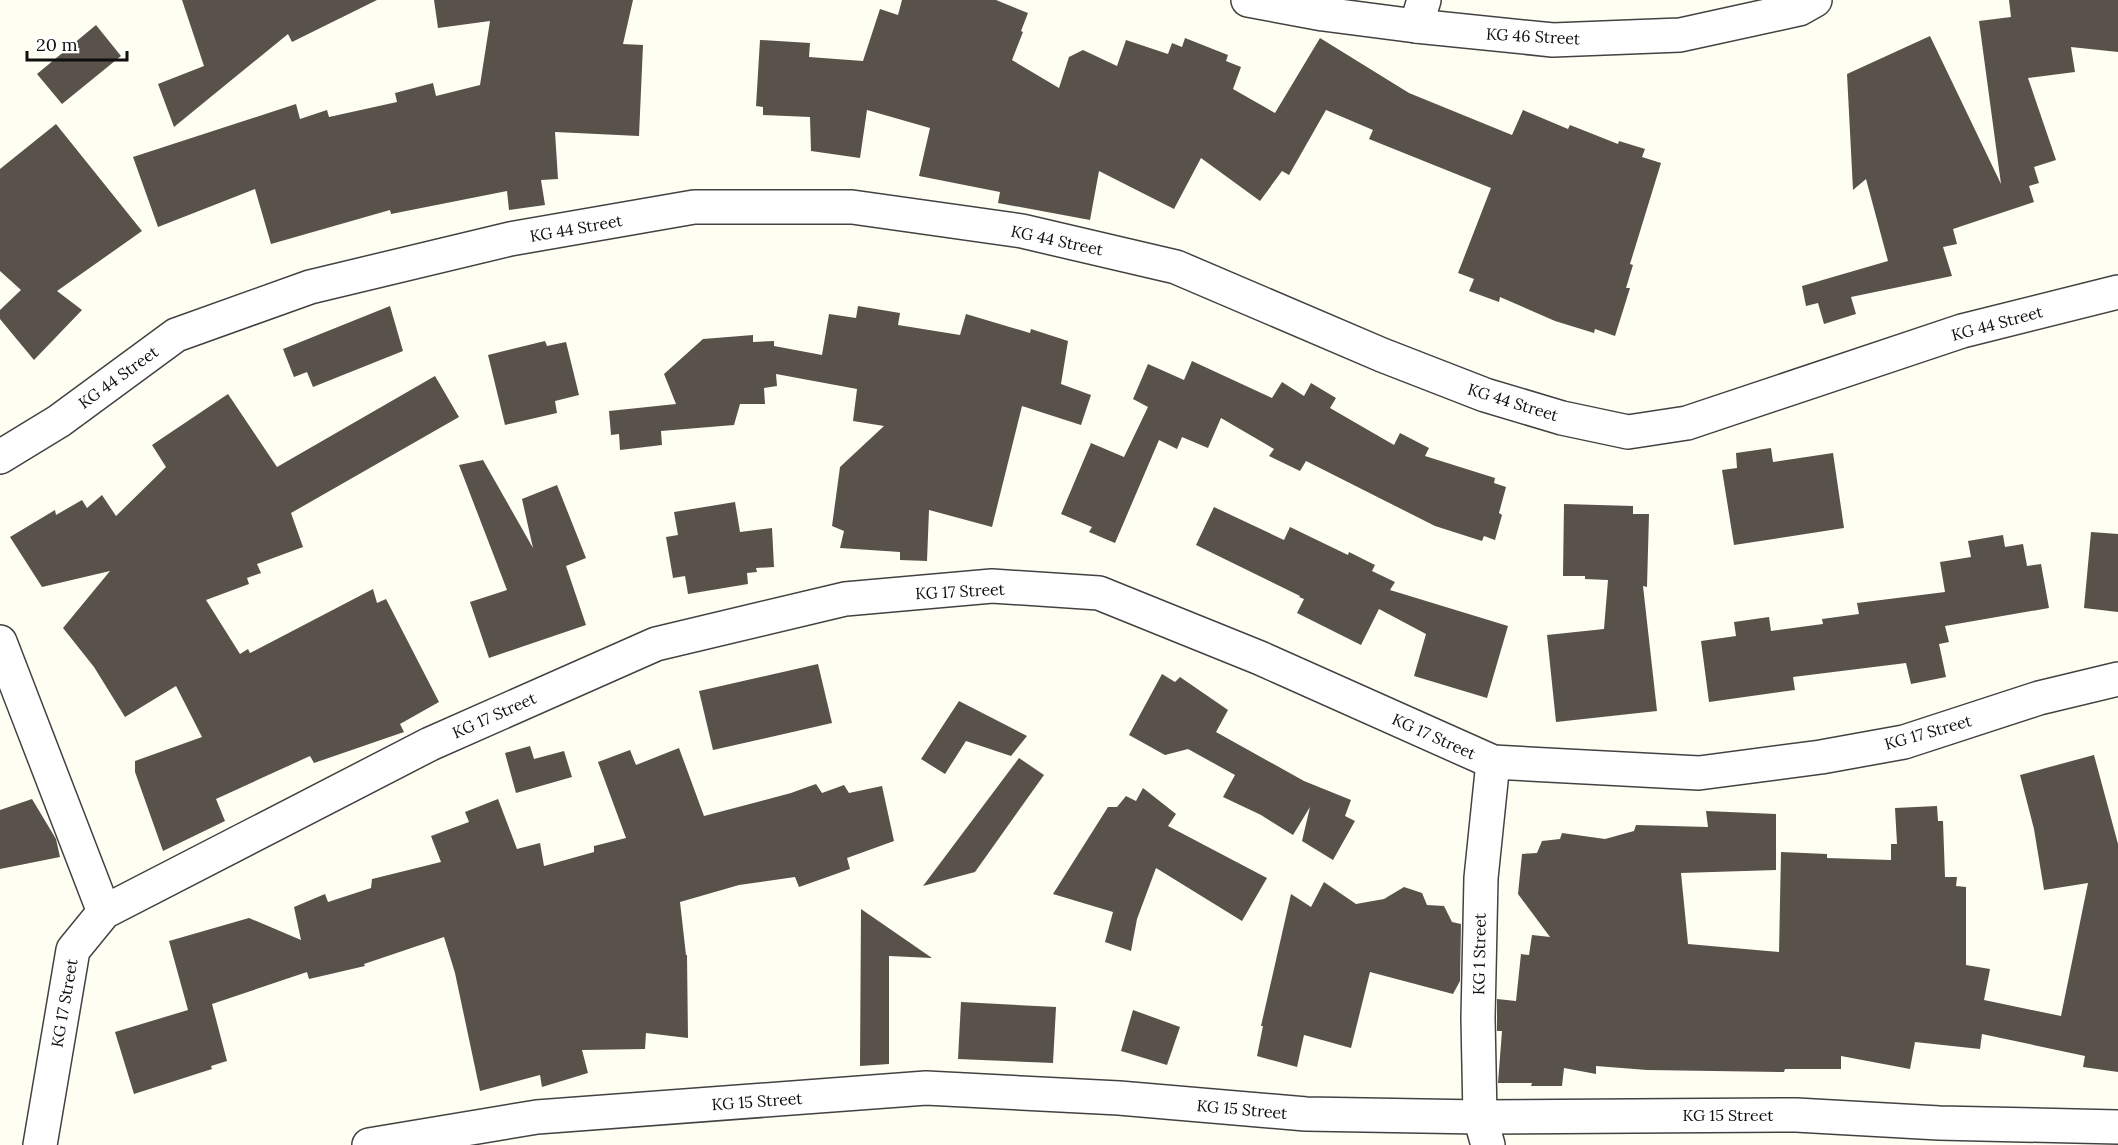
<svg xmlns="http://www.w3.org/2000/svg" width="2118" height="1145" font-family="Lora,serif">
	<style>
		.building { fill: #59524b }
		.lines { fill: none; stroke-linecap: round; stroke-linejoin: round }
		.minor-casing { stroke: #424242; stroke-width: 36 }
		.minor { stroke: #fff; stroke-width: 33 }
		.labels { text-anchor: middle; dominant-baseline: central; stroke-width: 6; stroke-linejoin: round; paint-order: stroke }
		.street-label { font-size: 16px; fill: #0f0f0f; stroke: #fff }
	</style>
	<rect width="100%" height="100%" fill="#fffef2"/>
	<g class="building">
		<polygon points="182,0 377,0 292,42 288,34 174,127 158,84 204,66"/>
		<polygon points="434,0 633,0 623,44 643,45 639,136 555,132 558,179 541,180 545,205 509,210 507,191 391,214 390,210 271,244 255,189 158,227 133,157 296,104 300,119 327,110 329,117 397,102 395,93 433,83 436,96 480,85 490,21 438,28"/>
		<polygon points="902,0 996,0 1028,13 1021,31 1023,32 1012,60 1059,88 1069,57 1083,50 1117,66 1126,40 1168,54 1172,43 1182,47 1185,38 1228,55 1226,61 1241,67 1233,89 1275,113 1320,38 1409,93 1512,135 1523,110 1568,129 1570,125 1618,144 1619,141 1645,149 1642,157 1661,163 1630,264 1633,265 1626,288 1630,288 1615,336 1595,329 1594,333 1555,321 1500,297 1499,302 1469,291 1474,279 1458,273 1491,188 1369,139 1373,130 1326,110 1289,175 1282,171 1260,201 1201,158 1174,209 1099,171 1090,220 998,203 1000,192 919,176 930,128 867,110 860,158 811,151 810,117 763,115 763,107 756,106 760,40 810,43 809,57 863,61 880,9 898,15"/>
		<polygon points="2009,0 2118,0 2118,52 2071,47 2075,72 2028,78 2056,160 2034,167 2039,183 2029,186 2034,202 1953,229 1957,244 1943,247 1952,276 1851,297 1856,314 1824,324 1818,303 1806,306 1802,286 1888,261 1866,179 1853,190 1847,74 1930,36 2001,184 1979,21 2011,17"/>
		<polygon points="96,25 121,56 62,104 37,74"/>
		<polygon points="56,124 142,231 57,291 82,310 34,360 0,319 0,310 21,290 0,271 0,169"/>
		<polygon points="390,306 403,351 313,387 307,372 294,377 283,349"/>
		<polygon points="858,306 900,313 898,325 960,335 966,314 1030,333 1031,329 1068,341 1061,384 1091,395 1081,425 1022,406 992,527 929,510 927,561 900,560 900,552 840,548 844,531 832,526 840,467 884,426 853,421 857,389 776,374 777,386 764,388 765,404 740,404 734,425 661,431 662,445 620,450 619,434 611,435 609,411 676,404 664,374 703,339 753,335 753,342 774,341 774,346 822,355 829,314 856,318"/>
		<polygon points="545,341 547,346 566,342 579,395 555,401 557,413 505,425 488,355"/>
		<polygon points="1192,361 1272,398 1282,382 1304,396 1311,383 1336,398 1330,408 1394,445 1400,433 1429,448 1425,456 1495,478 1494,483 1506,487 1499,513 1502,515 1495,540 1484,536 1482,541 1435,526 1306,461 1300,471 1269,456 1274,449 1221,418 1208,448 1182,437 1177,449 1159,440 1115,543 1089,532 1092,527 1061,514 1091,443 1124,457 1148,407 1133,399 1148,364 1184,380"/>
		<polygon points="435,376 459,417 291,513 303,547 257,564 261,573 247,578 249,584 206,600 240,654 248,649 250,653 373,589 377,603 386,599 439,702 400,724 404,732 314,763 310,756 216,799 225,821 163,851 135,772 135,761 202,737 176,686 125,717 94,667 63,628 110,571 42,587 10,537 55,510 56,515 82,500 87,508 102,495 116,516 166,467 152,445 228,394 277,467"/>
		<polygon points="1771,448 1773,462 1833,453 1844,528 1734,545 1722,470 1737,468 1736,453"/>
		<polygon points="483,460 533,548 522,499 557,485 586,558 566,566 586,625 489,658 470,602 507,590 459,465"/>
		<polygon points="735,502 740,532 772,528 774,567 756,568 757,572 747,573 748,584 688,594 685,576 673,578 666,537 678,535 674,512"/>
		<polygon points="1564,504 1633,506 1633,514 1649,514 1647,587 1643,586 1657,711 1556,722 1547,635 1604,629 1608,580 1585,579 1585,576 1563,576"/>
		<polygon points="1214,507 1284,540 1290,527 1348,555 1349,552 1375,565 1372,571 1395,582 1390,590 1508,626 1487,698 1414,676 1426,634 1379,609 1361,645 1297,613 1304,599 1299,597 1300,596 1196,545"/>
		<polygon points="2091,532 2118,534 2118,612 2084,608"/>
		<polygon points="2003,535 2005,547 2023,544 2027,566 2041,564 2049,608 1945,626 1949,642 1939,644 1946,677 1911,684 1906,663 1793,677 1795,690 1709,702 1701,641 1736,636 1734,622 1769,617 1771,631 1823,624 1822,619 1859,614 1857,603 1945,592 1940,562 1971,557 1968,541"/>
		<polygon points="818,664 832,723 713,750 699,691"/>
		<polygon points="1162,674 1175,682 1180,677 1228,710 1216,732 1304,781 1351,800 1345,816 1355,821 1333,860 1302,841 1310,807 1293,835 1261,815 1223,797 1235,775 1188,749 1165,755 1129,735"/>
		<polygon points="959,701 1027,736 1011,756 966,741 945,774 921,759"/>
		<polygon points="530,746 534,759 564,751 572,777 516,793 505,753"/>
		<polygon points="679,748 704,816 791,793 816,784 822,793 844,785 849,793 882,786 894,841 847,858 850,869 799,887 795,877 739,885 680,902 686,955 687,955 688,1038 646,1033 645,1049 582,1050 588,1073 542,1087 540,1075 480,1091 455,973 444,937 364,964 365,966 309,979 307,972 212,1004 227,1061 211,1066 212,1069 134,1094 115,1032 188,1010 169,941 249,918 301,940 294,907 325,894 328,902 371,888 372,879 441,862 431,836 469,822 465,812 498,799 517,849 540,843 544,866 594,852 594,846 626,838 598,762 630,750 636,765"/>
		<polygon points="2094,755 2118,844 2118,1072 2083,1067 2085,1056 1982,1034 1980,1049 1915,1042 1910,1069 1841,1056 1841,1069 1785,1069 1784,1072 1647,1070 1596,1066 1596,1074 1564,1068 1562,1086 1531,1086 1532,1083 1498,1083 1502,1031 1497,1031 1497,999 1516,1001 1521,954 1529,955 1532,935 1550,937 1518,894 1522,854 1537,853 1542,841 1560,839 1562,833 1605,839 1634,831 1636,825 1708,827 1706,811 1776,814 1776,870 1681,873 1688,944 1779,952 1781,852 1827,854 1827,858 1891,860 1891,844 1897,844 1895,808 1937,806 1938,821 1943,821 1945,877 1957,877 1956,886 1966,887 1966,965 1990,969 1984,1000 2061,1016 2088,883 2044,890 2034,829 2020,775"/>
		<polygon points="1019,758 1044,775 975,872 923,886"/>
		<polygon points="1143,788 1176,814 1168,826 1267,878 1242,921 1156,868 1137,919 1131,951 1105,942 1113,912 1053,894 1108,807 1117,807 1126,796 1136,801"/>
		<polygon points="32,799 56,839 60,857 0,869 0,810"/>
		<polygon points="1324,882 1356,904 1384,899 1404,887 1422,893 1427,905 1444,906 1452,922 1461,924 1460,981 1453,994 1370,972 1351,1048 1304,1035 1297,1067 1257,1056 1263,1026 1261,1026 1291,894 1311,907"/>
		<polygon points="861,909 932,958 889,956 889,1064 860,1066"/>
		<polygon points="961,1002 1056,1007 1053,1063 958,1059"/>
		<polygon points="1133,1010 1180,1027 1167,1065 1121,1051"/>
	</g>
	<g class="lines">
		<g class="minor-casing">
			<g id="minor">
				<polyline points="1248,0 1323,14 1416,26 1553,40 1680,35 1799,9 1815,0"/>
				<polyline points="1416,26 1424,0"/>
				<polyline points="0,457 59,421 176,335 310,287 510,239 694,207 852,207 1022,231 1176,267 1382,355 1485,395 1562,418 1628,432 1687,423 1962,331 2118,292"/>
				<polyline points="0,642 104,912"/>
				<polyline points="40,1145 73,950 104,912 430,744 656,644 845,599 992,586 1099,593 1260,658 1493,762 1699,773 1821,757 1904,742 2039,698 2118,679"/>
				<polyline points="369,1145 537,1117 926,1088 1119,1098 1306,1114 1480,1117 1796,1115 1939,1123 2118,1127"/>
				<polyline points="1488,1145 1480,1117 1478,1018 1481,878 1493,762"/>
			</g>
		</g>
		<use href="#minor" class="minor"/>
	</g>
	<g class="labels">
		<g class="street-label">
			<text transform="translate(1533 36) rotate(3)">KG 46 Street</text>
			<text transform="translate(576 228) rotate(-10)">KG 44 Street</text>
			<text transform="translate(1057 240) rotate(12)">KG 44 Street</text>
			<text transform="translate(1997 323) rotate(-15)">KG 44 Street</text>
			<text transform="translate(118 377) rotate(-36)">KG 44 Street</text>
			<text transform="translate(1513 402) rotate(17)">KG 44 Street</text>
			<text transform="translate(960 591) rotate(-3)">KG 17 Street</text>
			<text transform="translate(494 715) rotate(-24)">KG 17 Street</text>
			<text transform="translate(1928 732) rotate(-16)">KG 17 Street</text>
			<text transform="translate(1434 736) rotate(24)">KG 17 Street</text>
			<text transform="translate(1479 954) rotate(-89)">KG 1 Street</text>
			<text transform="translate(64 1003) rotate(-80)">KG 17 Street</text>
			<text transform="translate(757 1101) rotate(-4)">KG 15 Street</text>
			<text transform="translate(1242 1109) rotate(5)">KG 15 Street</text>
			<text x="1728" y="1115">KG 15 Street</text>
		</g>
	</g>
	<path d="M27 51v9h100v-9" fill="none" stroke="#0f0f0f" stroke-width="3"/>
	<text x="36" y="51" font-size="18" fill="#0f0f0f" stroke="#ffffff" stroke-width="4.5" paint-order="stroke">20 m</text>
</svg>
